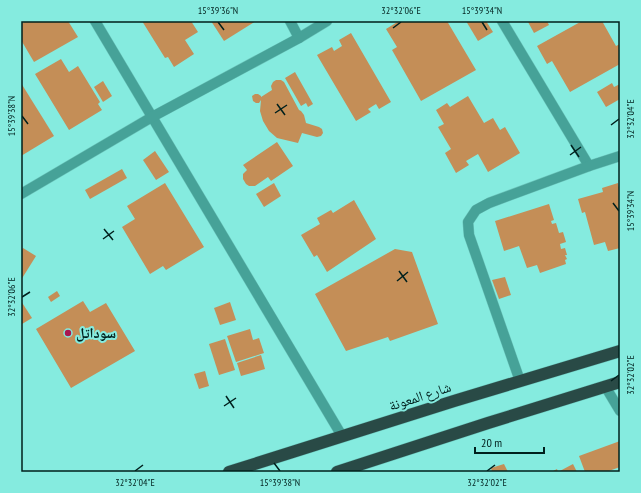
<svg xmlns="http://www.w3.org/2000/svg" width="641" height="493" font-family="'PT Sans Narrow','Noto Naskh Arabic',sans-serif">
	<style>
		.building { fill: #c48e57 }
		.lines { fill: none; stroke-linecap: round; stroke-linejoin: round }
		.street-casing { stroke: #6dc6bc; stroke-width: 11 }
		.highway-casing { stroke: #6dc6bc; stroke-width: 13 }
		.street { stroke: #46a298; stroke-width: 10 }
		.highway { stroke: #294a46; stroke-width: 12 }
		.ticks { fill: none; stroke: #00201d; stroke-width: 1.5 }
		.poi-dot { fill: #a9174f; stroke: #85ebdf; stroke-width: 1.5 }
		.labels { text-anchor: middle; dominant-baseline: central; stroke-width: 4; stroke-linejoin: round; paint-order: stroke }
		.poi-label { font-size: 14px; font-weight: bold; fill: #00201d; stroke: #85ebdf; text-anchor: start }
		.street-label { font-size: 14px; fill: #00201d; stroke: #85ebdf }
		.neatline { fill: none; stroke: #00201d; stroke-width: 1.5 }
		.ticks-label { font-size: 10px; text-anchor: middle; fill: #00201d }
	</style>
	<rect width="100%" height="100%" fill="#85ebdf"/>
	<g class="building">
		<polygon points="26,21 68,21 78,37 34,62 21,40 21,24"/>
		<polygon points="142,21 191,21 198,32 185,40 194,54 174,67 168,57 165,58"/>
		<polygon points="211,21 256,21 224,41"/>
		<polygon points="399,21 447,21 476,70 421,101 392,50 397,47 386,29"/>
		<polygon points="466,21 486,21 493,32 478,41"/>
		<polygon points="530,21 547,21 549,25 534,33 528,22"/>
		<polygon points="582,21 602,21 616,46 620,44 620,64 570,92 552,61 547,64 537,46"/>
		<polygon points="351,33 391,102 379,109 376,104 368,109 371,112 356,121 317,55 332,47 334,51 342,46 339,40"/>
		<polygon points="61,59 69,72 78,66 100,102 98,104 102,110 69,130 35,74"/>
		<polygon points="295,72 313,104 308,107 306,103 301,106 285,78"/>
		<polygon points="276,80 281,80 284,82 299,110 301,111 304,115 306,123 319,127 322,129 323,133 321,136 317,137 302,133 298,143 277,138 269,131 263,121 260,111 261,100 259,103 256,103 253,101 252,96 255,94 258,94 261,96 261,97 272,90 271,86 273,82"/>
		<polygon points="103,81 112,96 103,102 94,87"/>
		<polygon points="21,83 54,136 21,156"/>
		<polygon points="612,83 614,87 620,84 620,99 606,107 597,92"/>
		<polygon points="468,96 484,123 493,118 500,130 505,127 520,153 488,172 478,154 466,161 469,165 456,173 445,153 451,149 438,127 444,124 436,110 447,103 450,107"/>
		<polygon points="277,142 293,166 271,181 268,177 255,186 249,186 246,184 243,179 243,174 247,170 243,165"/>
		<polygon points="155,151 169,172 156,180 143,160"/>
		<polygon points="122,169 127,178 90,199 85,190"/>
		<polygon points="165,183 204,247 166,270 163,266 150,274 122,227 135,219 127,206"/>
		<polygon points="274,183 281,196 264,207 256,194"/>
		<polygon points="618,183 620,192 620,248 608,251 605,242 594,245 585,212 582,213 578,199 603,192 602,188"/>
		<polygon points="354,200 376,239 327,272 317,255 314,257 301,235 320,224 317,218 331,210 333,213"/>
		<polygon points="549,204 554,220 551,221 552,224 556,223 559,233 563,232 566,242 560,244 561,249 565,248 567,255 565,255 567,259 565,260 566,264 540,273 537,265 527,268 519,246 504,251 495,221"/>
		<polygon points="23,248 36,256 21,280 21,251"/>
		<polygon points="395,249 412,252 438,324 390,341 388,337 346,351 315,294"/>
		<polygon points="505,277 511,295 499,299 492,280"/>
		<polygon points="57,291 60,296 51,302 48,297"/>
		<polygon points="21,301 32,318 22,324 21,321"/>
		<polygon points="83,301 90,312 106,303 135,351 71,388 36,329"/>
		<polygon points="230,302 236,320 220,325 214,308"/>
		<polygon points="250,329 253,340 259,338 264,353 236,362 227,336"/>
		<polygon points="225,339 235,370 219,375 209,344"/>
		<polygon points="261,355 265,369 241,376 237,363"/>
		<polygon points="205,371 209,386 199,389 194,374"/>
		<polygon points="620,441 620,467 606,472 585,472 579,456"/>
		<polygon points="504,464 508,472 492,472 491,468"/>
		<polygon points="573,464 577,472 551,472 557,469 558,472"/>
	</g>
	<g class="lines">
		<g class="street-casing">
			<g id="street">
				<polyline points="95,21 342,436"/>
				<polyline points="290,21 299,38"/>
				<polyline points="502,21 589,166"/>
				<polyline points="21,194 152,117 299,38 327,21"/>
				<polyline points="520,381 469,235 468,222 476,210 489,203 589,166 620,156"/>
				<polyline points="605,386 620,411"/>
			</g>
		</g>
		<g class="highway-casing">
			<g id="highway">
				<polyline points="229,472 454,401 620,351"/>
				<polyline points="337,472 488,423 620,382"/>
			</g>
		</g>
		<use href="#street" class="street"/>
		<use href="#highway" class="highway"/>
	</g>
	<path class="ticks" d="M218,22L224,30M482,22L487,30M393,28L401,22M277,104L285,115M275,113L287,105M22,116L28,124M611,125L619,119M571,145L579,157M570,155L581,147M613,203L619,211M104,229L113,240M103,239L114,231M399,271L407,282M397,281L408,272M22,297L30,292M611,381L619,375M226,396L234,408M224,406L236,398M274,463L280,471M135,471L143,465M487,471L495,465"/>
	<circle class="poi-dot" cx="68" cy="333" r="4"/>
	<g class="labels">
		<g class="poi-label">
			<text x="76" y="333">سوداتل</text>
		</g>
		<g class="street-label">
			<text transform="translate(420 396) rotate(-18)">شارع المعونة</text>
		</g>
	</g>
	<rect width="641" height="493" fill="none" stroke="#85ebdf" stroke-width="44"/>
	<path d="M475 447v6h69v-6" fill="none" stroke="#00201d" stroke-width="2"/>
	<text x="481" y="447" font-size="12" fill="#00201d" stroke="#85ebdf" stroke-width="3" paint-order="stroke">20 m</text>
	<rect x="22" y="22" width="597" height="449" class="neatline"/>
	<g class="ticks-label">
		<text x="218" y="14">15°39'36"N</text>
		<text x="401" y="14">32°32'06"E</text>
		<text x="482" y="14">15°39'34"N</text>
		<text transform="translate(11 116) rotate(-90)" y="4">15°39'38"N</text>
		<text transform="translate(630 119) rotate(-90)" y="4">32°32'04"E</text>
		<text transform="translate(630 211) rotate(-90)" y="4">15°39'34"N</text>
		<text transform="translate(11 297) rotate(-90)" y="4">32°32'06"E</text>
		<text transform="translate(630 375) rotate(-90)" y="4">32°32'02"E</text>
		<text x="135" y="486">32°32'04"E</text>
		<text x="280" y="486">15°39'38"N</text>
		<text x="487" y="486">32°32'02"E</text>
	</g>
</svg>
